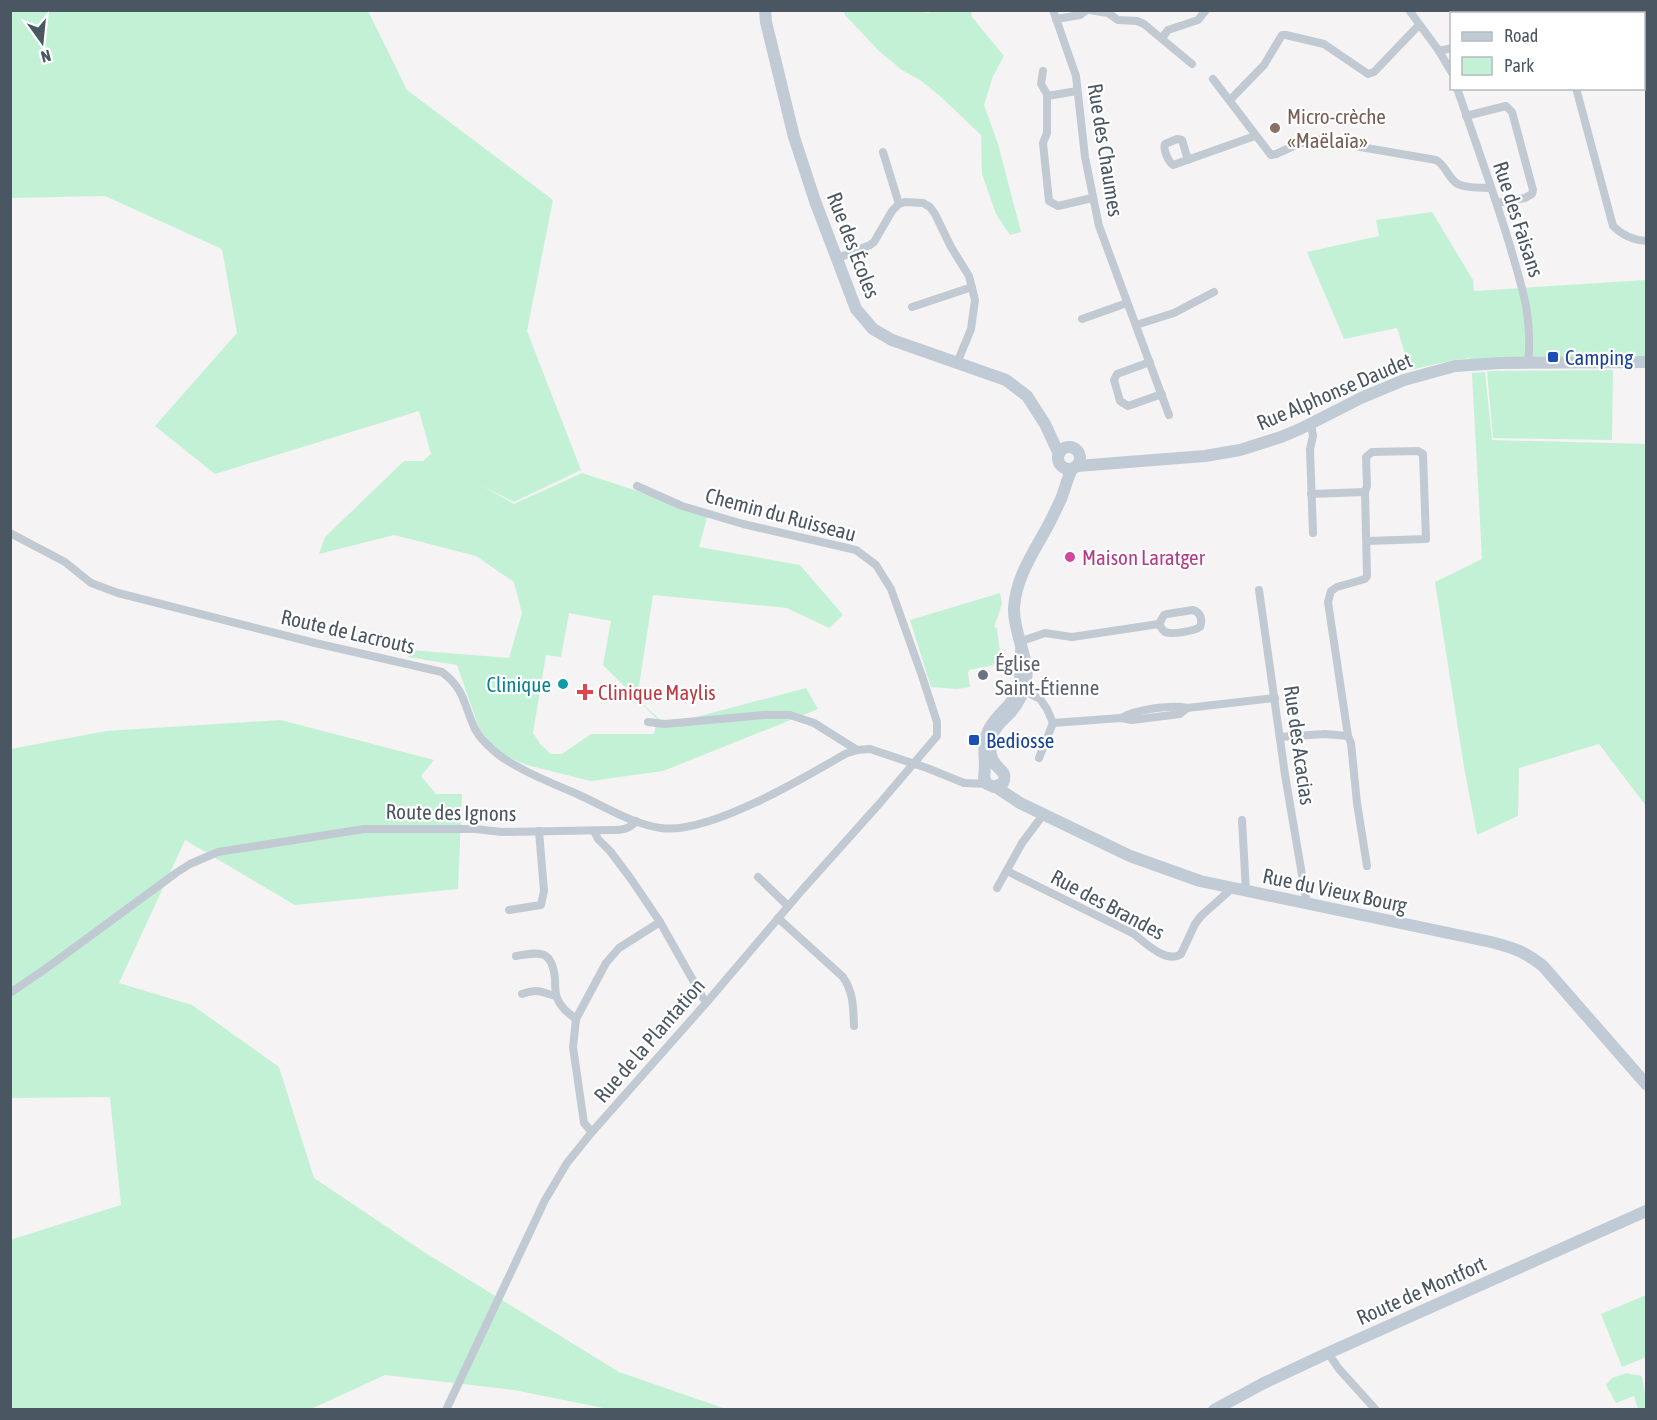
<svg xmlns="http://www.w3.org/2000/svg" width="1657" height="1420" font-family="'Asap Condensed',sans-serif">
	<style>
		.green { fill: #c3f1d5; fill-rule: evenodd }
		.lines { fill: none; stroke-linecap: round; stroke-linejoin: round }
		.street { stroke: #c1cad2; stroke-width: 8 }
		.secondary { stroke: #c1cbd6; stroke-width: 12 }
		.education-dot { fill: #8d6e63; stroke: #fff; stroke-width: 2 }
		.transit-dot { fill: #1a4fb4; stroke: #fff; stroke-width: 2 }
		.hotel-dot { fill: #d1479c; stroke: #fff; stroke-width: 2 }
		.worship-dot { fill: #6b7280; stroke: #fff; stroke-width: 2 }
		.culture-dot { fill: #0f9aa8; stroke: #fff; stroke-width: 2 }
		.health-dot { fill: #e0444e; stroke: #fff; stroke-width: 2 }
		.labels { text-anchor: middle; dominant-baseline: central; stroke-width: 4.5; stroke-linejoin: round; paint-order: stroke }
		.education-label { font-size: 21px; fill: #785e54; stroke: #fff; text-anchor: start }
		.street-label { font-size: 21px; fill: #4a5661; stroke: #fff }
		.transit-label { font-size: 21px; fill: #164399; stroke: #fff; text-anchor: start }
		.hotel-label { font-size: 21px; fill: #b23c85; stroke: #fff; text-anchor: start }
		.worship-label { font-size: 21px; fill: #5b616d; stroke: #fff; text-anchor: start }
		.culture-label { font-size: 21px; fill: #0d838f; stroke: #fff; text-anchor: end }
		.health-label { font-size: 21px; fill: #be3a42; stroke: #fff; text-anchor: start }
	</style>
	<rect width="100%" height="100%" fill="#f5f3f3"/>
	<g class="green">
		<polygon points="908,10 929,13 929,11 971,11 972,17 1004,56 993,76 984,105 998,144 1021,232 1010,235 996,214 982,174 981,135 940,96 920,80 902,70 879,51 845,15 844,11"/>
		<path d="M10,11H368L407,90L553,200L527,331L581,470L514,502L481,485L514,504L582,473L708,514L699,547L800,565L843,615L829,628L787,608L653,595L637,699L666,725L806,688L818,709L663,771L591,781L527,765L498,753L479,728L457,665L408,657L410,650L509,658L522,613L514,582L476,556L394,535L319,554L325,537L404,461H423L431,454L419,411L215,474L155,426L237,333L222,249L105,196L11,198ZM569,613L611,621L603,665L657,719L654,734H591L562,754H551L541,745L533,733L546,655L561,657Z"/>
		<polygon points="1432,212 1473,280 1474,291 1646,280 1646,362 1471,361 1470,358 1454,360 1410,370 1397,328 1344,339 1307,252 1379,236 1376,220"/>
		<polygon points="1613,370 1612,440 1493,438 1487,371"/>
		<polygon points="1485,372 1492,440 1646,444 1646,806 1599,744 1519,768 1518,816 1477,835 1464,767 1435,582 1482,559 1472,373"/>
		<polygon points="1000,593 1002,604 994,627 997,628 1001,661 998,662 998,664 969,670 968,673 970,687 957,689 931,687 910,620"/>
		<polygon points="281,720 434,760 421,776 436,794 462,794 458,889 295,905 185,840 119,983 192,1005 279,1067 314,1178 427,1254 619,1372 726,1409 608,1409 514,1390 385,1375 311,1409 11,1409 10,1240 121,1205 110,1097 11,1098 11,749 106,731"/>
		<polygon points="1646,1295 1646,1357 1622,1367 1601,1314"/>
		<path d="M1627,1373C1632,1376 1637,1373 1642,1377L1646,1399V1408L1638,1409L1634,1396L1616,1403L1606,1385L1612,1378Z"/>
	</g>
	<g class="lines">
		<g class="street">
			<polyline points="1053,10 1076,76 1085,157 1099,226 1169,415"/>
			<polyline points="1090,10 1108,13 1118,20 1137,21 1144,24 1192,64"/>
			<polyline points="1409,10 1439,51 1452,73"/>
			<polyline points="1556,10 1556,14"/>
			<polyline points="1630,10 1631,14"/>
			<polyline points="1056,19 1080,15 1087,10"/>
			<polyline points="1162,38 1168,30 1198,20 1206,10"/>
			<polyline points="1439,51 1452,48"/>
			<polyline points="1644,58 1646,60"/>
			<polyline points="1043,71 1041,84 1047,94 1047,133 1043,143 1049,201 1058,206 1092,198"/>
			<path d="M1213,79L1271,155L1276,154L1296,145L1314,139L1436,160C1446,165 1448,179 1458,184C1467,189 1482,187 1491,188"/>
			<path d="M1457,88C1475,141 1494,193 1510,246C1522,288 1533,317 1528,363"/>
			<path d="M1576,88L1613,226C1623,236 1633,240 1646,241"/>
			<polyline points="1047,96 1077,91"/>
			<polyline points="1230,100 1264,65 1282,35 1286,35 1324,44 1368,74 1374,72 1419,25"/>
			<polyline points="1466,116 1506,106 1512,112 1533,190 1532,194 1525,198 1497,203"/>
			<polyline points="883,152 899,204"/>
			<path d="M1188,160L1182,140L1177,139L1165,144C1163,150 1168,161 1173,165L1255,136"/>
			<polyline points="836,259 870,245 874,242 892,211 899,204 905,202 923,203 930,207 935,214 951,247 969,276 975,300 971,329 957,363"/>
			<polyline points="912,307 972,287"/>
			<polyline points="1082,319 1127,303"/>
			<polyline points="1136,325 1174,313 1214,292"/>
			<polyline points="1150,362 1117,374 1114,380 1120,401 1128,406 1162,394"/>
			<polyline points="1311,424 1313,436 1310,449 1313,533"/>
			<polyline points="1365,492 1367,486 1366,457 1372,452 1418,451 1423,454 1426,539 1367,541"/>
			<polyline points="1311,494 1365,492 1367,576 1365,579 1337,587 1331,591 1328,602 1348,736"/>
			<path d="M10,533L65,562L91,583L118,593L315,643L442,672C465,689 464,706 475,729C480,738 486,744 493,750C511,767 554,784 577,794C604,806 632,824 661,828C708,835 804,778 845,754L857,750L870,749L927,768L964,783L987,784"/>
			<polyline points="1259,590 1285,775 1307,904"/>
			<path d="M1193,610C1201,613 1203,619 1200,627C1194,631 1172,635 1165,632C1162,630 1161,627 1159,624L1164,615L1167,614Z"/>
			<polyline points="1019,642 1045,633 1072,637 1159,624"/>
			<polyline points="1019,688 1040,699 1047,709 1053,723 1121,718 1132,720 1180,714 1187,708"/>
			<path d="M1121,718C1135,710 1171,704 1187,708L1275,698"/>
			<polyline points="648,722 665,724 764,715 790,715 814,723 857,750"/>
			<polyline points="1280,737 1325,734 1348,736 1351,743 1357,803 1367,866"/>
			<polyline points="1039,758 1053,723"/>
			<polyline points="1242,820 1246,891"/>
			<polyline points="594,831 598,839 610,851 631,879 660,922 703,998 707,1002"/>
			<path d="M1007,871L1134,934C1145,943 1167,964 1181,954L1195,924L1201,916L1228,892L1230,888"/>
			<polyline points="758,877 788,906"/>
			<polyline points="997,888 1022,843 1043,815"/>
			<polyline points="509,910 541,905 544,891 539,831"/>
			<path d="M778,918L843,977C854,993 853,1008 854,1026"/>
			<path d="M516,956C540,952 552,949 555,979C555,986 555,993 557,998C561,1008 568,1013 576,1019"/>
			<path d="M10,993L48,967L176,873L190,864L218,852L364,829H475L502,832L611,830C621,830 629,830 636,821"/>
			<path d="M522,994C540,988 539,992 556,996"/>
			<polyline points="592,1132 584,1123 573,1047 576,1019 606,963 619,948 660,922"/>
			<polyline points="1328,1353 1339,1369 1376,1410"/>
			<polyline points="446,1410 545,1200 567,1163 592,1132 707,1002 803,889 880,803 937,736 937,722 922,676 891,589 876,565 856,550 743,524 682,506 637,486"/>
		</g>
		<g class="secondary">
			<polyline points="765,10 766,22 794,137 815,201 856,309 873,329 892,340 1006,380 1027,396 1045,424 1059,454"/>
			<circle cx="1069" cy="458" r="11"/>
			<polyline points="1077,466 1205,456 1240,450 1281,437 1300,429 1361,398 1404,380 1455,366 1500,363 1646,362"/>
			<path d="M1021,650C1021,672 1022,691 1006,708C999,715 992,722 988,731C981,746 987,762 984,778L987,784L994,787L1003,783C1007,773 1002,772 996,765C990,758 989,747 991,739C994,727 1002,721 1010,713C1018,704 1024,692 1026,680C1030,659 1013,633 1014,608C1016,575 1036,549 1051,520C1054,513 1058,506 1061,499C1065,489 1067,479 1072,469"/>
			<path d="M996,787L1020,803L1130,856L1200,881L1491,942C1514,948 1524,951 1543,966L1646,1084"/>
			<polyline points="1214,1410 1262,1384 1328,1353 1646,1211"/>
		</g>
	</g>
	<circle class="education-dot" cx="1275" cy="128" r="6"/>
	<g class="transit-dot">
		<rect x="1547" y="351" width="12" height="12" rx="3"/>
		<rect x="968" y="734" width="12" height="12" rx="3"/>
	</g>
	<circle class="hotel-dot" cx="1070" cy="557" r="6"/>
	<circle class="worship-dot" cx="983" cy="675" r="6"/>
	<circle class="culture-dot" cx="563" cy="684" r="6"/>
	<path class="health-dot" d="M582 683h6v6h6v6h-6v6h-6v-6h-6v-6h6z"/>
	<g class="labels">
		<g class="education-label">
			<text x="1287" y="116">Micro-crèche<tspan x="1287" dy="24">«Maëlaïa»</tspan></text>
		</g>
		<g class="street-label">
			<text transform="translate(1106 150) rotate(81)">Rue des Chaumes</text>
			<text transform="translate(1519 219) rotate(72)">Rue des Faisans</text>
			<text transform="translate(854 245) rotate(69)">Rue des Écoles</text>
			<text transform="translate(1334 391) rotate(-23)">Rue Alphonse Daudet</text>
			<text transform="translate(781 514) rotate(15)">Chemin du Ruisseau</text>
			<text transform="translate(348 631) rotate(13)">Route de Lacrouts</text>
			<text transform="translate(1300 745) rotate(82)">Rue des Acacias</text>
			<text transform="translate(451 812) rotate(1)">Route des Ignons</text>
			<text transform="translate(1335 890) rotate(12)">Rue du Vieux Bourg</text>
			<text transform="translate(1108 904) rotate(28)">Rue des Brandes</text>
			<text transform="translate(649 1040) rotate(-49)">Rue de la Plantation</text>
			<text transform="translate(1421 1290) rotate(-24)">Route de Montfort</text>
		</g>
		<g class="transit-label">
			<text x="1565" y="357">Camping</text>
			<text x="986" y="740">Bediosse</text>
		</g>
		<g class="hotel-label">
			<text x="1082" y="557">Maison Laratger</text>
		</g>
		<g class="worship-label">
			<text x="995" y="663">Église<tspan x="995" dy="24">Saint-Étienne</tspan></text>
		</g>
		<g class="culture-label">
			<text x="551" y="684">Clinique</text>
		</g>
		<g class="health-label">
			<text x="598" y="692">Clinique Maylis</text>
		</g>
	</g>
	<rect width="1657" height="1420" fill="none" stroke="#4a5661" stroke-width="24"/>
	<rect x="1450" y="12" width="195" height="78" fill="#ffffff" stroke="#b7bbc0" stroke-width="1.5"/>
	<rect x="1462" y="32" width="30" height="9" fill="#c1cbd6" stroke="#b7bbc0" stroke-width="1.5"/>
	<text x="1504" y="42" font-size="18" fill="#4a5661">Road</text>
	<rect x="1462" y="57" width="30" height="18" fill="#c3f1d5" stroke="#b7bbc0" stroke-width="1.5"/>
	<text x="1504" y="72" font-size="18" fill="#4a5661">Park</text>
	<g transform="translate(42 42) rotate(165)" stroke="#ffffff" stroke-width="4.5" paint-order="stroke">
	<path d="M0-4.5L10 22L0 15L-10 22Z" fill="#4a5661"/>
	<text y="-9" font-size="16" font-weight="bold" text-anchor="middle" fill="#4a5661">N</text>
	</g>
</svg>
